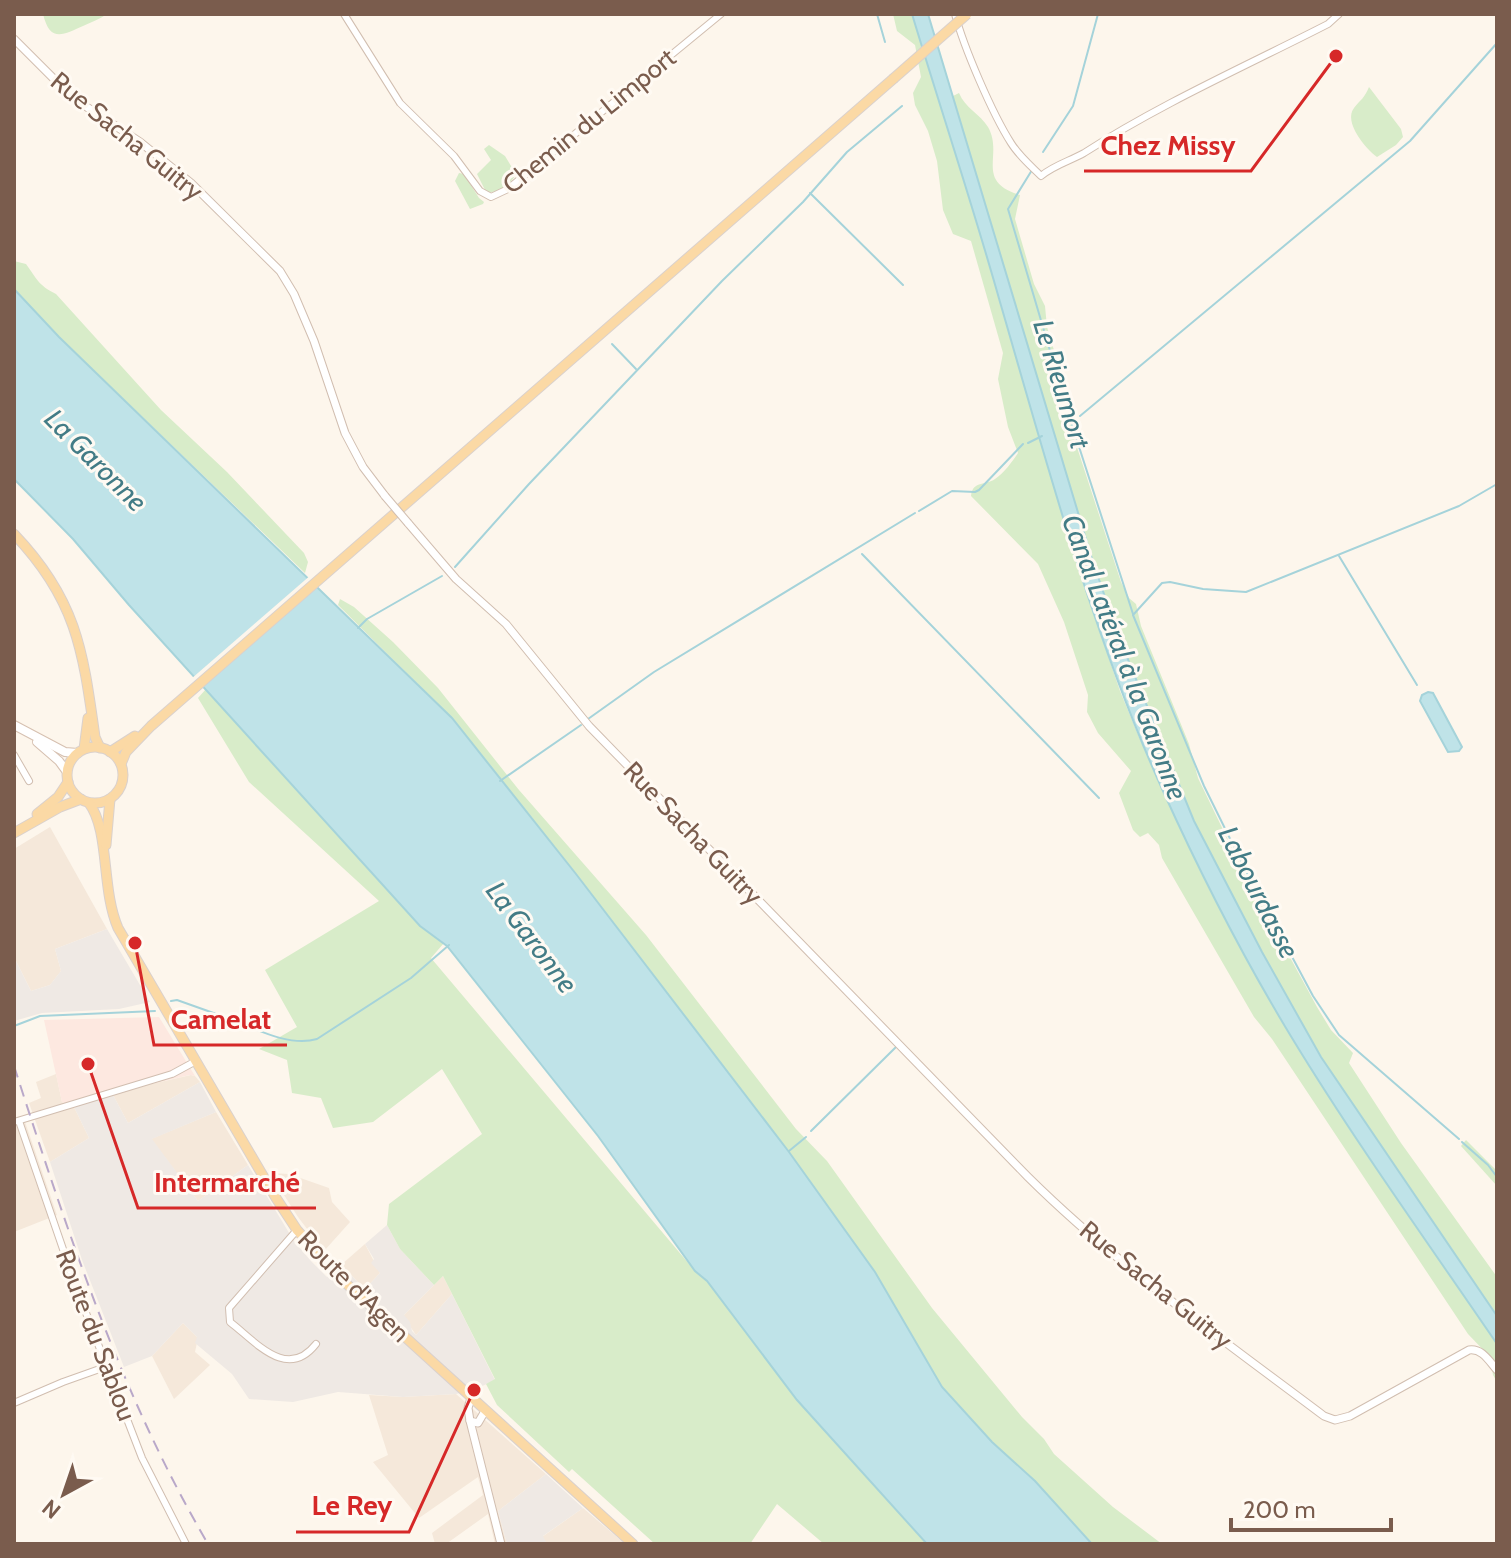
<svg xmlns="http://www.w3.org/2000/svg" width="1511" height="1558" font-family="Cabin,sans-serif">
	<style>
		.residential { fill: #f5e8da }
		.commercial { fill: #fde8e0 }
		.industrial { fill: #efe9e4 }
		.green { fill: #d8ecc9 }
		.water { fill: #bfe3e8; stroke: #a5d3da; stroke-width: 2 }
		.pier { fill: #fdf6ec }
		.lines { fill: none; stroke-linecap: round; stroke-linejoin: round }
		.stream { stroke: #a5d3da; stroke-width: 2 }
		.minor-casing { stroke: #d1beb0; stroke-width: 8 }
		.tertiary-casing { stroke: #d1beb0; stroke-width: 9 }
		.secondary-casing { stroke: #d6c0b0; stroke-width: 10 }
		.primary-casing { stroke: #dad1cd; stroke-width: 11 }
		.minor { stroke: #fff; stroke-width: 6 }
		.tertiary { stroke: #fff; stroke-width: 7 }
		.secondary { stroke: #fff; stroke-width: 8 }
		.primary { stroke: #fbd9a5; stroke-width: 9 }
		.rail { stroke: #b9a8c9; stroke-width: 2; stroke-dasharray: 12 8; stroke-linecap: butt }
		.tertiary-bridge-casing { stroke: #d1beb0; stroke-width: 9; stroke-linecap: butt }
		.primary-bridge-casing { stroke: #dad1cd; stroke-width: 11; stroke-linecap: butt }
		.tertiary-bridge { stroke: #fff; stroke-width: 7 }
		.primary-bridge { stroke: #fbd9a5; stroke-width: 9 }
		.labels { text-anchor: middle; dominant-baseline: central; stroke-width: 6; stroke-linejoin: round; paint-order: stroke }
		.street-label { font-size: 26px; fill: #7a5c4d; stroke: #fffaf3 }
		.water-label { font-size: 28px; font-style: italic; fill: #437c86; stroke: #fffaf3 }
		.leader { fill: none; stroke: #d62828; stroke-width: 3 }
		.callout-dot { fill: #d62828; stroke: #fffaf3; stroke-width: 3 }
		.callout-label { font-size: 28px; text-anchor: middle; font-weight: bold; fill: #d62828; stroke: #fffaf3; stroke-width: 6; stroke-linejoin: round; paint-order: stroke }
	</style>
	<rect width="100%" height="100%" fill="#fdf6ec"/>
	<g class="residential">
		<polygon points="50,827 107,929 55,949 61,971 50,985 31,991 14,957 14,849"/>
		<polygon points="56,1074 62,1102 74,1107 89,1138 50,1162 29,1103 41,1098 36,1082"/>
		<polygon points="191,1075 195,1076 200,1082 128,1123 112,1093"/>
		<polygon points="216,1112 248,1165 198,1201 151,1139"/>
		<polygon points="23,1116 57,1215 14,1232 14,1118"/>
		<polygon points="270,1173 289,1174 329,1188 332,1202 350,1222 324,1251 298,1217"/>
		<polygon points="365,1244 380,1273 365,1289 341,1265"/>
		<polygon points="443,1276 452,1294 416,1335 403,1316"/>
		<polygon points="183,1323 198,1338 195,1352 210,1365 174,1399 152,1356"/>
		<polygon points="456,1394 546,1474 498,1511 507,1544 495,1544 488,1514 446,1544 435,1544 432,1533 483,1495 478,1477 419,1518 373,1462 388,1455 369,1395 403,1397"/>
		<polygon points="583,1508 625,1544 547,1544 542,1537"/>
	</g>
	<polygon class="commercial" points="159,1017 195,1076 190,1075 112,1093 74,1107 62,1102 44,1020"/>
	<g class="industrial">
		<polygon points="107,929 150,1002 119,1009 42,1013 14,1021 14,957 31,991 50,985 61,971 55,949"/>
		<polygon points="200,1082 216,1112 152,1139 198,1201 248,1165 294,1241 310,1260 327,1277 341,1265 365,1289 380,1273 371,1263 374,1259 365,1244 387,1225 400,1249 434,1285 404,1315 410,1322 412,1331 416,1335 452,1294 495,1380 476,1389 456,1394 403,1397 338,1392 293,1402 249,1399 232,1374 195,1343 197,1337 183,1323 152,1356 124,1367 82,1260 50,1162 89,1138 74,1107 112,1093 128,1123"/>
		<polygon points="546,1474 583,1508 543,1536 547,1544 507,1544 498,1511"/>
	</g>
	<g class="green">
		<path d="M43,14H107C100,19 91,22 83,26C63,35 50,43 43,14Z"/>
		<path d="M893,14H912L990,265L1085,588L1120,691L1139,737L1203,876L1293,1040L1377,1169L1497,1344V1382L1493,1375L1490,1357L1468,1334L1272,1039L1254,1017L1162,858L1159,845L1148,833L1140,837L1133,830L1119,793L1131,771L1098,733L1087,712L1088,695L1064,622L1038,564L971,496C973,480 985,486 995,479C1004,473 1012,462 1018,453L1008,427L998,379L1003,353L971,241L953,234L943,210L937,161L928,131L915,105L913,93L921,77L915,45L897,31Z"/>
		<path d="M1369,87L1401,129L1403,137L1396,145L1377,157C1366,149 1343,122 1354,108C1361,99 1364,99 1369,87Z"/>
		<path d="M959,93C965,108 980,114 988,127C1004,155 974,181 1020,195L1015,219L1034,284L1045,306L1047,327L1074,417L1072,432L1121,582L1129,598L1136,604L1141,626L1189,744L1198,778L1243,871L1317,1007L1331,1030L1353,1053L1349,1063L1401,1143L1497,1277V1316L1321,1057L1262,952L1194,821L1118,635L1092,559L953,96Z"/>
		<path d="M489,145L505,156L516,174C511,184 498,194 486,192L477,174L491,160L484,149Z"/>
		<polygon points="459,173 464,174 479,198 484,202 483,204 470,209 455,181"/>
		<path d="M14,261L26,264C37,279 38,285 56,294L161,410L227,472L304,553L308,562L305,573L59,337L14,289Z"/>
		<polygon points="340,599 354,607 393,642 438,688 519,790 646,935 796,1129 827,1161 932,1308 1022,1417 1044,1439 1054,1454 1113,1507 1162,1544 1092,1544 1035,1481 992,1442 942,1387 875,1272 789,1152 576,874 452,718 338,605"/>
		<polygon points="206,689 420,926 444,943 431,958 695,1271 707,1281 797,1400 927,1544 824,1544 777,1504 750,1544 655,1544 572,1469 569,1472 497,1405 486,1384 495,1379 443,1276 434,1285 400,1249 387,1225 389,1204 482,1134 442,1069 373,1122 333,1128 321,1098 292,1093 287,1060 259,1049 297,1027 265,970 379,901 249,782 198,698"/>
		<polygon points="1466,1140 1497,1171 1497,1186 1461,1146"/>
	</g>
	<g class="water">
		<path d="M912,14H928L1092,559L1118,635L1194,821L1262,952L1321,1057L1497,1316V1344C1428,1243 1356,1143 1292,1038C1244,959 1201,875 1163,791C1092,634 1048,467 1000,302C973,206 941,110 912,14Z"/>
		<polygon points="14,289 59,337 452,718 576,874 789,1152 875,1272 942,1387 992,1442 1035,1481 1092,1544 927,1544 797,1400 707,1281 695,1271 598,1136 447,946 420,926 129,605 73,539 14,479"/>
		<polygon points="1428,692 1433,693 1462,747 1459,751 1448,752 1420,701 1422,695"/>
	</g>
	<polygon class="pier" points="312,574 321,584 200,689 191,679"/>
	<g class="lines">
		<g class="stream">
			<polyline points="877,14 885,42"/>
			<polyline points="1043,152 1073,106 1098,14"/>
			<polyline points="1032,170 1008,209 1072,425 1133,614"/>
			<polyline points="810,193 903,285"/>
			<polyline points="612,344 636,369"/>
			<polyline points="1080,416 1410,141 1497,43"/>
			<polyline points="1028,443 1042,436"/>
			<polyline points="919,511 952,491 975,492 979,490 1023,444"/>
			<polyline points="862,554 1099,798"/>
			<polyline points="1339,556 1417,685"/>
			<polyline points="455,567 529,484 722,281 803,202 847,152 902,106"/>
			<polyline points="358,628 367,619 442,576"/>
			<polyline points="588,719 654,672 915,513"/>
			<polyline points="500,781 581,725"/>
			<polyline points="171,1001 177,1000 222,1016"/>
			<path d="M233,1020C258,1030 290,1047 317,1039L411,978L449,945"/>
			<polyline points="14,1026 40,1016 155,1011"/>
			<polyline points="811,1131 896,1047"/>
			<polyline points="1459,1139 1339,1035 1313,996 1245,869 1204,786 1133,615 1162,583 1170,582 1203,589 1246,592 1459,506 1497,484"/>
			<polyline points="1462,1142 1488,1165 1497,1177"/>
			<polyline points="789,1151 806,1137"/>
		</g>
		<g class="minor-casing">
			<g id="minor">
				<polyline points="344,14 400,103 454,156 480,191 491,197 508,189 721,14"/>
				<path d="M955,14C964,48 992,113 1011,143C1019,156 1031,166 1041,176C1054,165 1070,161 1084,153C1162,103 1246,66 1328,24L1339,14"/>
				<polyline points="14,755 29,781"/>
				<polyline points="19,1121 76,1287 142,1458 186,1544"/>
				<polyline points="14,1122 172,1074 196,1061"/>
				<path d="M297,1230L229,1308L230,1322C256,1342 287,1381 316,1344"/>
				<polyline points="14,1403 63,1382 108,1366"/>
			</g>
		</g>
		<g class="tertiary-casing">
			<g id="tertiary">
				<polyline points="14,39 73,98 140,142 191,183 280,271 294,294 314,341 345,433 363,467 385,496"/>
				<path d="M408,523L456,579L506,624L589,726L1028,1177C1118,1266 1223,1340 1324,1416L1335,1420L1350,1416L1469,1350C1482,1348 1489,1361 1497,1370"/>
				<polyline points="471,1398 468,1408 470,1421 478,1423 485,1411"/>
				<polyline points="470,1421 501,1544"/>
			</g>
		</g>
		<g class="secondary-casing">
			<g id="secondary">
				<polyline points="14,725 65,752 78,753"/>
				<polyline points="37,742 59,761 67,772"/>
			</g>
		</g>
		<g class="primary-casing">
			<g id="primary">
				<path d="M14,534C77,600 83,651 95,737L100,748"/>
				<circle cx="95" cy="775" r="28"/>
				<polyline points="84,749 88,718"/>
				<polyline points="110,752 135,736"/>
				<polyline points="121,764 126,752 151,726 893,79"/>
				<path d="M89,803C110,831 101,889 118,928L276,1198L297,1230L339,1277L633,1544"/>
				<polyline points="37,814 58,797 68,782"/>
				<polyline points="14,833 60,807 81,799"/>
				<polyline points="106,845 110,799"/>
			</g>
		</g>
		<use href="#minor" class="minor"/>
		<use href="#tertiary" class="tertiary"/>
		<use href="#secondary" class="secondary"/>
		<use href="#primary" class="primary"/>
		<path class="rail" d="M14,1066C67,1230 120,1394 208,1544"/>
		<g class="tertiary-bridge-casing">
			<polyline id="tertiary-bridge" points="385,496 408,523"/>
		</g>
		<g class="primary-bridge-casing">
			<polyline id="primary-bridge" points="893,79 967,14"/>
		</g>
		<use href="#tertiary-bridge" class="tertiary-bridge"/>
		<use href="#primary-bridge" class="primary-bridge"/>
	</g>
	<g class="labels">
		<g class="street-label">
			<text transform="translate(589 121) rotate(-39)">Chemin du Limport</text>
			<text transform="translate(127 136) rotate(39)">Rue Sacha Guitry</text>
			<text transform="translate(693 833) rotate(46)">Rue Sacha Guitry</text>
			<text transform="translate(1156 1285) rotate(39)">Rue Sacha Guitry</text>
			<text transform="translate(354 1286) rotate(45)">Route d'Agen</text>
			<text transform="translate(96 1335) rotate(69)">Route du Sablou</text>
		</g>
		<g class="water-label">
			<text transform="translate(1062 384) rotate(73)">Le Rieumort</text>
			<text transform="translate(96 460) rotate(45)">La Garonne</text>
			<text transform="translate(1125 657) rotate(69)">Canal Latéral à la Garonne</text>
			<text transform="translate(1259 892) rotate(63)">Labourdasse</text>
			<text transform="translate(532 937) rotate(53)">La Garonne</text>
		</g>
	</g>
	<path class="leader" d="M1336 56L1251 171H1084M135 943L154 1045H287M88 1064L138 1208H316M474 1390L409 1532H296"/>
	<g class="callout-dot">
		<circle cx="1336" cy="56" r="8"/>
		<circle cx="135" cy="943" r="8"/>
		<circle cx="88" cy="1064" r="8"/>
		<circle cx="474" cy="1390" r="8"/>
	</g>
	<g class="callout-label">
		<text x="1168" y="155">Chez Missy</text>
		<text x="221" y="1029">Camelat</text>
		<text x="227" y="1192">Intermarché</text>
		<text x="352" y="1515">Le Rey</text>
	</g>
	<rect width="1511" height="1558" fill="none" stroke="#7a5c4d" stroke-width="32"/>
	<g transform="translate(64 1494) rotate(220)" stroke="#fffaf3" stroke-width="6" paint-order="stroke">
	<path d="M0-6L14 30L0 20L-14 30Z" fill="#7a5c4d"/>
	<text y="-12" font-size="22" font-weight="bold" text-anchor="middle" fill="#7a5c4d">N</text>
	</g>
	<path d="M1231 1518v12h160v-12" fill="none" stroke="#7a5c4d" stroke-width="4"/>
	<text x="1243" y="1518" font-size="24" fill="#7a5c4d" stroke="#fffaf3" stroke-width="6" paint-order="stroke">200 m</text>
</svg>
